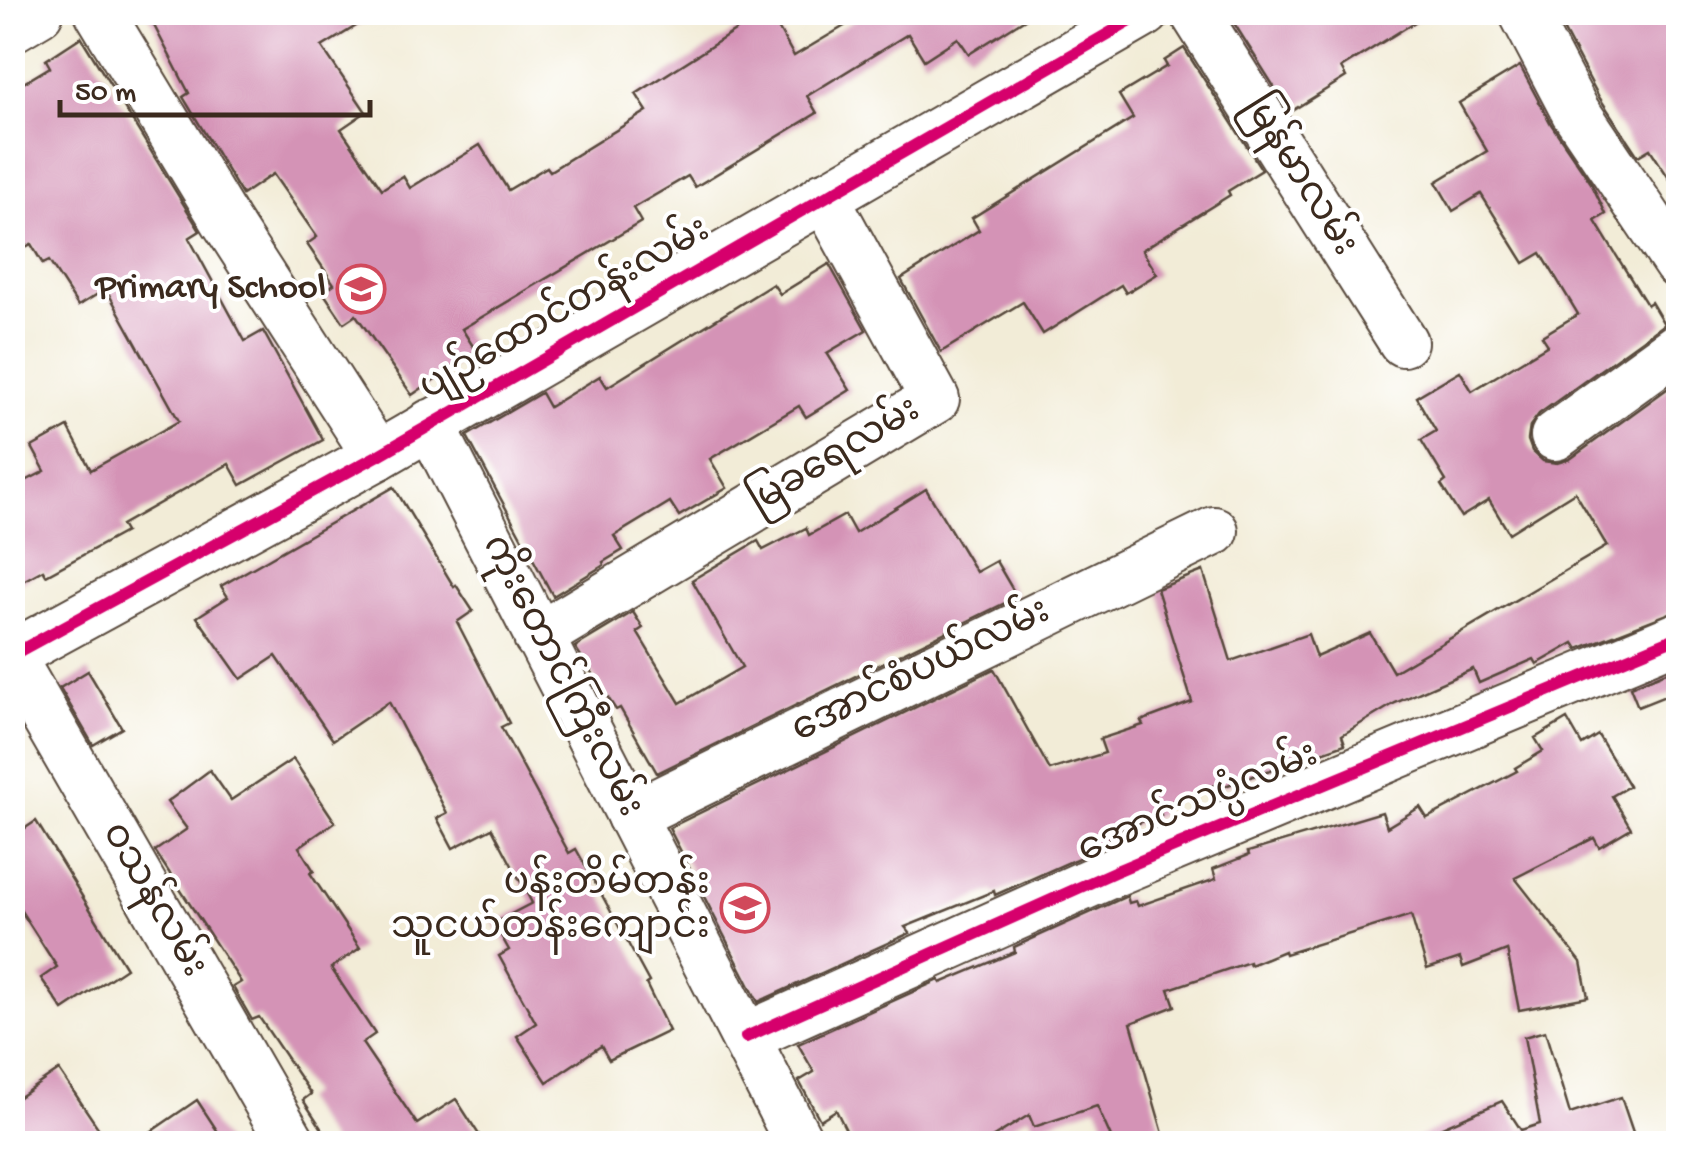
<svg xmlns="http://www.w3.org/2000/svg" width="1691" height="1156" font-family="'Gochi Hand','Noto Sans Myanmar',sans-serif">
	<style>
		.building { fill: #d493b6 }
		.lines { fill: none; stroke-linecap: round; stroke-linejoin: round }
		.minor-casing { stroke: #56473a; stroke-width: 52 }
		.minor { stroke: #fff; stroke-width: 48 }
		.cycleway-casing { stroke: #fff; stroke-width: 19 }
		.cycleway { stroke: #d6006c; stroke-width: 12 }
		.labels { text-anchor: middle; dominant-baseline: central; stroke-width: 8; stroke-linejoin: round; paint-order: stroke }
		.street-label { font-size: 38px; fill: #3b2a1e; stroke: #fff }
		.poi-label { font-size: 38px; fill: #3b2a1e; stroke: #fff; text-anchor: end }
	</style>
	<rect width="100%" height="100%" fill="#fff"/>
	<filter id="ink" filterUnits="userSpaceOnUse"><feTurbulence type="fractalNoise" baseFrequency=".01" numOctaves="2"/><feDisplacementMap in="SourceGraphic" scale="20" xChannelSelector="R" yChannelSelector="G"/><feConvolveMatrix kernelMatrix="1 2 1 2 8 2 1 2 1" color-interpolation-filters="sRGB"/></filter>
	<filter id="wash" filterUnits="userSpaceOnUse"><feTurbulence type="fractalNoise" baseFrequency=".0048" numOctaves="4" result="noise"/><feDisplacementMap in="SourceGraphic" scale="40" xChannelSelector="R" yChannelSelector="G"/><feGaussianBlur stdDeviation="2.25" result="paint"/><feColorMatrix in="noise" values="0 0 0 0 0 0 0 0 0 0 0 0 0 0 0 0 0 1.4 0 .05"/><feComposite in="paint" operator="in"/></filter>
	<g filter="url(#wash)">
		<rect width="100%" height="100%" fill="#f2ecd7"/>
		<g id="blocks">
			<g class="building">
				<polygon points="147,12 379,12 322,47 366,112 341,129 382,189 403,176 410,188 480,145 508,190 547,167 550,171 647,111 636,94 765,12 769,12 794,56 868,12 1036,12 969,54 958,38 924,60 908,34 807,96 817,113 695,187 688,176 633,208 641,222 462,329 476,351 412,395 356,315 344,323 323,292 334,284 307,244 317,237 273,174 242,195 183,97 189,93"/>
				<polygon points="1227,12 1431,12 1341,68 1346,77 1290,112"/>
				<polygon points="1554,12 1668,12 1678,30 1678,192 1650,149 1638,156 1599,97"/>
				<polygon points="81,37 200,231 189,238 245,341 263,331 323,440 241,485 229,464 121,525 125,532 46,575 43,570 12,587 12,488 45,471 32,447 68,427 91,470 179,421 106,289 78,306 49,261 43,264 31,244 12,255 12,90 50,67 46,60"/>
				<polygon points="1184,48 1262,170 1228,191 1230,195 1142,250 1157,274 1126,293 1121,285 1043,334 1023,302 941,352 901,279 979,230 972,218 1133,118 1119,95 1167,66 1164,61"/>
				<polygon points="1520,66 1551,124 1591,183 1606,214 1595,221 1647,305 1651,302 1664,324 1539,414 1530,426 1528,440 1532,451 1543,461 1557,463 1570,459 1678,381 1678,610 1578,649 1574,643 1537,664 1534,659 1479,683 1473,669 1395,703 1342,735 1345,744 1222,787 1221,783 1158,807 1161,815 1108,834 1110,844 995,895 994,891 905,927 910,933 758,1002 669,828 994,669 1050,770 1105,753 1100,739 1143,725 1141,721 1192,702 1157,589 1203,571 1231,661 1308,634 1316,657 1370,633 1393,672 1607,546 1575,492 1509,533 1489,500 1461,517 1441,485 1446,481 1421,440 1436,431 1416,397 1460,371 1472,391 1548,345 1542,336 1578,314 1541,253 1524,263 1481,194 1453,211 1436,182 1487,151 1459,103"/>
				<polygon points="829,264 866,330 827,353 850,390 806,417 799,406 710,459 727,488 679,516 670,502 614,536 623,550 603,562 604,565 553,596 467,436 541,393 549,407 600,376 607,387 773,284 780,294"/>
				<polygon points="394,487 454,587 456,585 473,611 457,622 509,723 501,727 569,853 576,849 604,899 649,982 646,984 669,1031 609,1060 601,1046 547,1082 517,1036 536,1023 499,956 509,950 494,923 532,903 492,828 453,848 437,818 447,813 389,702 333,740 276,656 241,679 197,617 228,597 221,586"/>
				<polygon points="926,489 976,572 996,561 1017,597 657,773 620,708 616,710 575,647 633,612 643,628 637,632 680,703 742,667 692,580 758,541 763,550 806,528 809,535 845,515 855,533"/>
				<polygon points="1678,667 1678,691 1638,707 1630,687"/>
				<polygon points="88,671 122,728 93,745 60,688"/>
				<polygon points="1567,719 1582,745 1598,735 1629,786 1612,796 1631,828 1599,847 1594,838 1515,878 1581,962 1588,997 1519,1010 1507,950 1463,967 1460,958 1427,969 1411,915 1285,954 1284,951 1250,965 1249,962 1169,989 1175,1006 1131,1023 1166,1144 1114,1144 1097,1106 1034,1127 1029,1115 982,1144 853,1144 836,1110 820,1120 799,1081 814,1072 798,1044 939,980 941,983 1015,952 1014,947 1127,896 1129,903 1136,901 1138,906 1216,879 1213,869 1249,855 1248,852 1382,812 1387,827 1420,807 1427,818 1517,771 1515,768 1543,751 1535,738"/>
				<polygon points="293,759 335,822 299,847 314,871 310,873 360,948 331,968 375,1034 362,1043 417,1124 456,1099 485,1144 332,1144 303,1100 311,1094 259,1017 252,1020 233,987 241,982 155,851 187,829 167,802 210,770 231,800"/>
				<polygon points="36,821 126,968 63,1010 41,978 57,967 12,897 12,837"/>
				<polygon points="1545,1031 1570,1114 1621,1097 1637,1144 1403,1144 1502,1101 1521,1130 1540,1124 1524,1037"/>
				<polygon points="59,1070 109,1144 12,1144 12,1102"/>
				<polygon points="197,1100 226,1144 133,1144"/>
			</g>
		</g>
	</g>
	<g filter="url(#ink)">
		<use href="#blocks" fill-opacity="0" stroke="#56473a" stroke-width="2.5"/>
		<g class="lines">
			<g class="minor-casing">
				<g id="minor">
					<polyline points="99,12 226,222 377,456"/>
					<polyline points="1194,12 1403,342"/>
					<polyline points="1523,12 1575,111 1678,264"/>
					<polyline points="12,28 39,12"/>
					<polyline points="430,424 800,1144"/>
					<polyline points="1555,436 1678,347"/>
					<polyline points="538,637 935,399 824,196"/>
					<polyline points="12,655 377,456 1146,12"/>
					<polyline points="12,659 292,1144"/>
					<polyline points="631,816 1214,531"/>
					<polyline points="746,1037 1114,872 1678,637"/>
				</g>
			</g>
			<use href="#minor" class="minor"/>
			<g class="cycleway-casing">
				<g id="cycleway">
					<polyline points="12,655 377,456 1146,12"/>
					<polyline points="746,1037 1114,872 1678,637"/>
				</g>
			</g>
			<use href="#cycleway" class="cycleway"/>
		</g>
	</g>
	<defs>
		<g id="school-ring" transform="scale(2.5)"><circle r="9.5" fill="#fff" stroke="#d1495b" stroke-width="1.5"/><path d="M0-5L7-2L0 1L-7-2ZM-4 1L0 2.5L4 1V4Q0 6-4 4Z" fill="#d1495b"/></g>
	</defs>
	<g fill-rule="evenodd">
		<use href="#school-ring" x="361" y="289"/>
		<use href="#school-ring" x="745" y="908"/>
	</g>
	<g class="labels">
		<g class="street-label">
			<text transform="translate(1298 177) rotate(58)">မြန်မာလမ်း</text>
			<text transform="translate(566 311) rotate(-30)">ပျဉ်ထောင်တန်းလမ်း</text>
			<text transform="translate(836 458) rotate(-31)">မြခရေလမ်း</text>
			<text transform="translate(922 673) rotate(-26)">အောင်စံပယ်လမ်း</text>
			<text transform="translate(560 677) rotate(63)">ကိုးတောင်ကြီးလမ်း</text>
			<text transform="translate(1199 805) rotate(-23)">အောင်သပ္ပံလမ်း</text>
			<text transform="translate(152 901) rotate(60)">ဝသန်လမ်း</text>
		</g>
		<g class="poi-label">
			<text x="326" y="289">Primary School</text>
			<text x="710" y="886">ပန်းတိမ်တန်း<tspan x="710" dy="44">သူငယ်တန်းကျောင်း</tspan></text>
		</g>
	</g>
	<rect width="1691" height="1156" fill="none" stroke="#fff" stroke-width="50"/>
	<path d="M60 100v15h310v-15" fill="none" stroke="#3b2a1e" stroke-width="5"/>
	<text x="75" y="100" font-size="30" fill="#3b2a1e" stroke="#ffffff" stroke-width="8" paint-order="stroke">50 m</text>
</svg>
